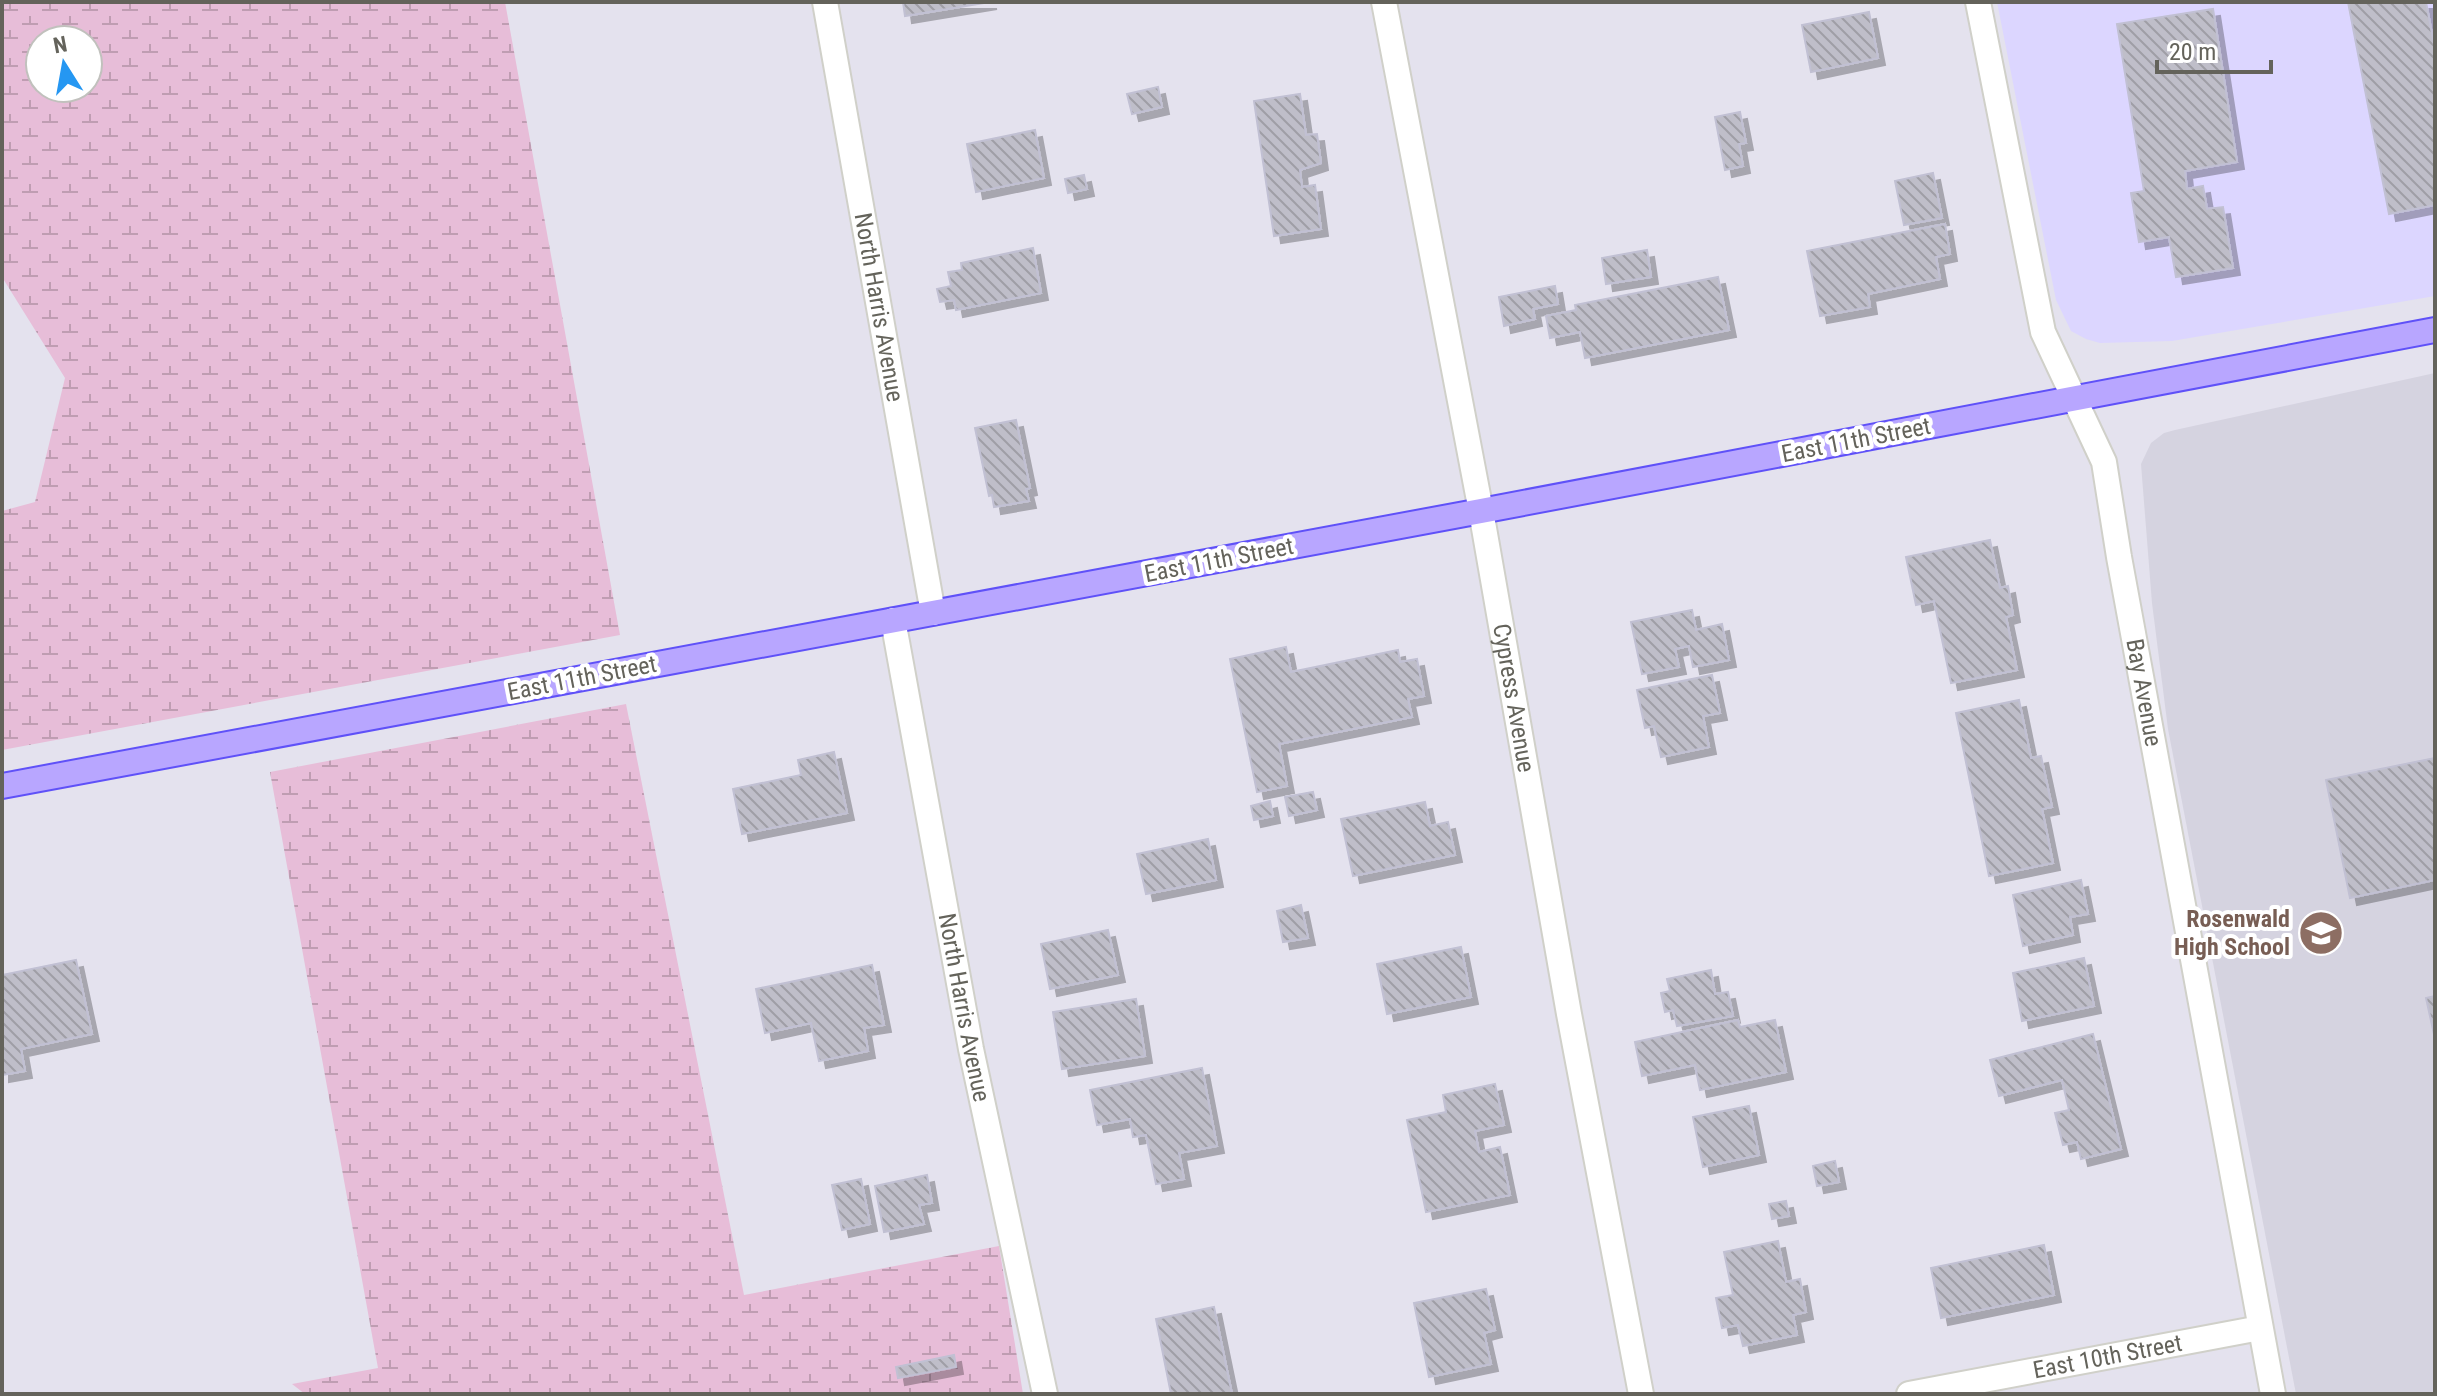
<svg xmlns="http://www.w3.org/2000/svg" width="2437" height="1396" font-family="'Roboto Condensed',sans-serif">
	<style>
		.commercial { fill: #dcd6ff }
		.education { fill: #d5d3e0 }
		.wetland { fill: url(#wetland-marsh); fill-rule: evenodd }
		.building { fill: url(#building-back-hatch); stroke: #c1c0d3; stroke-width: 2; filter: url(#shadow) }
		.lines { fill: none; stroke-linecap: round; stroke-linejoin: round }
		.minor-casing { stroke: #d0d0c9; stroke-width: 28 }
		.major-casing { stroke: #5f51f8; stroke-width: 28 }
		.minor { stroke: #fff; stroke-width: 24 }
		.major { stroke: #b8a6ff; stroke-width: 24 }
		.labels { text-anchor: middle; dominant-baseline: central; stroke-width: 8; stroke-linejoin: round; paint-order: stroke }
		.street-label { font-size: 24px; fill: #64635b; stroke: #fff }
		.education-label { font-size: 24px; font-weight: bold; fill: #785e54; stroke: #fff; text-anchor: end }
	</style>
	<defs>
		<pattern id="wetland-marsh" width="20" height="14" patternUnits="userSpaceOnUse" patternTransform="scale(2)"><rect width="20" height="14" fill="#e7bdd8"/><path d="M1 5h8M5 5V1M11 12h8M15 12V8" fill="none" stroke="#bf9db2"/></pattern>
		<pattern id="building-back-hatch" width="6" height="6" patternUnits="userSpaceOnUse" patternTransform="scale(2)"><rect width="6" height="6" fill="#bfbec9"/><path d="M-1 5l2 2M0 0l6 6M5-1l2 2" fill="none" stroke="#9f9ea6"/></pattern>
		<filter id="shadow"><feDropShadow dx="7" dy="7" stdDeviation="0" flood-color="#0004"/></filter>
	</defs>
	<rect width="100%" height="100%" fill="#e4e2ee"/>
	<polygon class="commercial" points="1997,2 2435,2 2435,296 2172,341 2100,343 2086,339 2071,331 2056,300"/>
	<polygon class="education" points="2435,373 2435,1394 2296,1394 2168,729 2152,603 2141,464 2151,443 2164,433 2175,430"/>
	<g class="wetland">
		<path d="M2,2H505L620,635L2,750V511L35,502L65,378L2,277ZM40,40H88V88H40Z"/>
		<polygon points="626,704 744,1295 999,1246 1023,1394 305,1394 292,1384 378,1368 270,772"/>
	</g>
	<g class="building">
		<polygon points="903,2 990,2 905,16"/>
		<polygon points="2348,2 2426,2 2435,50 2435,205 2389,214"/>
		<polygon points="2213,9 2237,162 2185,171 2187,189 2203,186 2207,209 2223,207 2233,268 2176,277 2169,237 2139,242 2131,193 2144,191 2117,24"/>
		<polygon points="1869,12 1878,58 1811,72 1802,25"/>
		<polygon points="1158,87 1162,107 1132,114 1127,94"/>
		<polygon points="1300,94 1306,135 1317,134 1321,163 1300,170 1302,187 1315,185 1321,229 1274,236 1254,101"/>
		<polygon points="1740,112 1746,143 1739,144 1743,166 1725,170 1715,117"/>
		<polygon points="1035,130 1044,178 976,192 967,144"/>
		<polygon points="1933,173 1942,218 1904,225 1895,181"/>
		<polygon points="1084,175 1087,189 1068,193 1065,179"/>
		<polygon points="1945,224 1950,254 1936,257 1940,279 1868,294 1870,307 1820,316 1807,251"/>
		<polygon points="1033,248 1041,293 956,310 954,300 940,302 937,289 951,286 948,272 962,270 961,263"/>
		<polygon points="1647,250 1651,277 1606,284 1602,258"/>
		<polygon points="1718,277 1729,330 1585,358 1580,332 1550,338 1546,316 1576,310 1575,305"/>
		<polygon points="1555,286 1558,304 1533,309 1535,319 1504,326 1499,297"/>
		<polygon points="1016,420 1030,488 1026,489 1029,501 994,507 992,495 989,496 975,428"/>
		<polygon points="1990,540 2000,588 2008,586 2013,615 2006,617 2017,670 1951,683 1934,601 1916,605 1906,557"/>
		<polygon points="1692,610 1696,630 1722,624 1729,660 1693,667 1689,646 1675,649 1679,667 1642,674 1631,622"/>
		<polygon points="1286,647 1291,672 1398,650 1400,662 1417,659 1424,696 1408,699 1412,717 1279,744 1287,786 1257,792 1230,659"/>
		<polygon points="1712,675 1720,713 1703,716 1709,747 1661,757 1654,726 1645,728 1637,690"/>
		<polygon points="2019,700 2031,758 2041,756 2052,807 2042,809 2053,863 1989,876 1956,713"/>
		<polygon points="834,752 847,813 742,834 733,789 801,775 798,760"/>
		<polygon points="2435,758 2435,880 2350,898 2326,780"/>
		<polygon points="1313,792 1317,810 1289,816 1285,797"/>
		<polygon points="1270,801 1273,816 1254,820 1251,806"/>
		<polygon points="1425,802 1430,826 1448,822 1455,855 1353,876 1341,819"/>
		<polygon points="1208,839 1216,880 1146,894 1137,854"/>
		<polygon points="2081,880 2088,914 2070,917 2073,935 2023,946 2013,895"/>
		<polygon points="1301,905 1308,938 1283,942 1277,911"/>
		<polygon points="1108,930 1118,975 1050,989 1041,944"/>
		<polygon points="1461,947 1471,997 1387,1014 1377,964"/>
		<polygon points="2084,958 2094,1006 2022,1021 2013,973"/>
		<polygon points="76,960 92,1034 21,1049 25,1071 2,1075 2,975"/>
		<polygon points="872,965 884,1025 864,1028 868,1051 819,1061 811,1023 765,1033 756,989"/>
		<polygon points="1711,970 1715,994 1728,992 1733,1016 1677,1026 1673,1010 1665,1012 1661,993 1670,991 1667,979"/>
		<polygon points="2435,996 2435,1039 2426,998"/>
		<polygon points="1136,999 1145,1056 1062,1069 1053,1012"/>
		<polygon points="1738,1020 1740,1027 1775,1020 1786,1072 1700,1090 1695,1065 1642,1076 1635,1042"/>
		<polygon points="2093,1034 2121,1149 2081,1159 2077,1142 2063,1145 2055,1113 2069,1110 2062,1080 1999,1096 1990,1060"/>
		<polygon points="1202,1068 1217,1146 1179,1153 1184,1179 1156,1184 1146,1135 1133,1137 1130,1119 1097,1125 1090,1090"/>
		<polygon points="1495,1084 1504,1125 1475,1131 1479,1152 1500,1147 1510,1195 1426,1212 1407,1120 1446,1112 1443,1095"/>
		<polygon points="1749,1106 1759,1155 1703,1167 1693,1117"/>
		<polygon points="1835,1161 1839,1182 1817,1186 1813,1166"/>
		<polygon points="927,1175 932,1203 919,1205 924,1224 884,1232 875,1186"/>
		<polygon points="861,1179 870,1224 842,1230 832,1185"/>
		<polygon points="1786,1201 1789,1216 1772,1219 1769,1204"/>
		<polygon points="1778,1241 1786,1282 1800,1279 1806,1312 1793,1315 1797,1335 1743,1346 1738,1325 1722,1328 1716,1298 1733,1295 1724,1252"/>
		<polygon points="2044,1245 2054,1295 1941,1318 1931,1268"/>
		<polygon points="1486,1289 1495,1330 1484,1333 1491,1364 1429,1377 1414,1303"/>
		<polygon points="1214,1307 1232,1394 1171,1394 1156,1319"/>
		<polygon points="954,1355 956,1367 898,1378 896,1367"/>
	</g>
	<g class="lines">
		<g class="minor-casing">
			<g id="minor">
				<path id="s1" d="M825,2L933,613"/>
				<path id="s2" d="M1384,2L1481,511L1569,1014L1641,1394"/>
				<path id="s3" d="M1978,2L2043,332L2104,462L2119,557L2273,1394"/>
				<path id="s4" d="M893,620L971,1049L1045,1394"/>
				<path id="s5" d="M1909,1394L2260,1328"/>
			</g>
		</g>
		<g class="major-casing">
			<polyline id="major" points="2,786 1481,511 2435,330"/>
		</g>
		<use href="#minor" class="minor"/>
		<use href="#major" class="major"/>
	</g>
	<defs>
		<g id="school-disc" transform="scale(2.3)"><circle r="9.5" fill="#8d6e63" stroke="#fff"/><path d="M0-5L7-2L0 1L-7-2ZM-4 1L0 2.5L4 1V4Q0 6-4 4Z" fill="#fff"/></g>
	</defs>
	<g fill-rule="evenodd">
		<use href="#school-disc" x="2321" y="933"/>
	</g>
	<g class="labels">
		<g class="street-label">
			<text stroke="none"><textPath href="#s1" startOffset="310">North Harris Avenue</textPath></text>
			<text transform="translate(1856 440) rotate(-11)">East 11th Street</text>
			<text transform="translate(1219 560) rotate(-11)">East 11th Street</text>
			<text transform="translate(582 678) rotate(-11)">East 11th Street</text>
			<text stroke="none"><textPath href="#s3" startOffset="714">Bay Avenue</textPath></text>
			<text stroke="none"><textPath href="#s2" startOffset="708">Cypress Avenue</textPath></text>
			<text stroke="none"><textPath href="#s4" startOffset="394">North Harris Avenue</textPath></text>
			<text stroke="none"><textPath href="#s5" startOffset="202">East 10th Street</textPath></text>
		</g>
		<g class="education-label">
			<text x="2290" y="919">Rosenwald<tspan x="2290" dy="28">High School</tspan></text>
		</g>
	</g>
	<rect width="2437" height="1396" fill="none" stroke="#64635b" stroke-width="8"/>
	<g transform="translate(64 64) rotate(349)"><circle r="38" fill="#ffffff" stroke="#c1c1bd" stroke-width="2"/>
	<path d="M0-6L14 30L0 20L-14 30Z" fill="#2597f2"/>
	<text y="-12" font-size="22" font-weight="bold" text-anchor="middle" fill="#64635b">N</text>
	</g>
	<path d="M2157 60v12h114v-12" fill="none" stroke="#64635b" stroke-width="4"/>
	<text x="2169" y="60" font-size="24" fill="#64635b" stroke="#ffffff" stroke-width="6" paint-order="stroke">20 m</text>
</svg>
